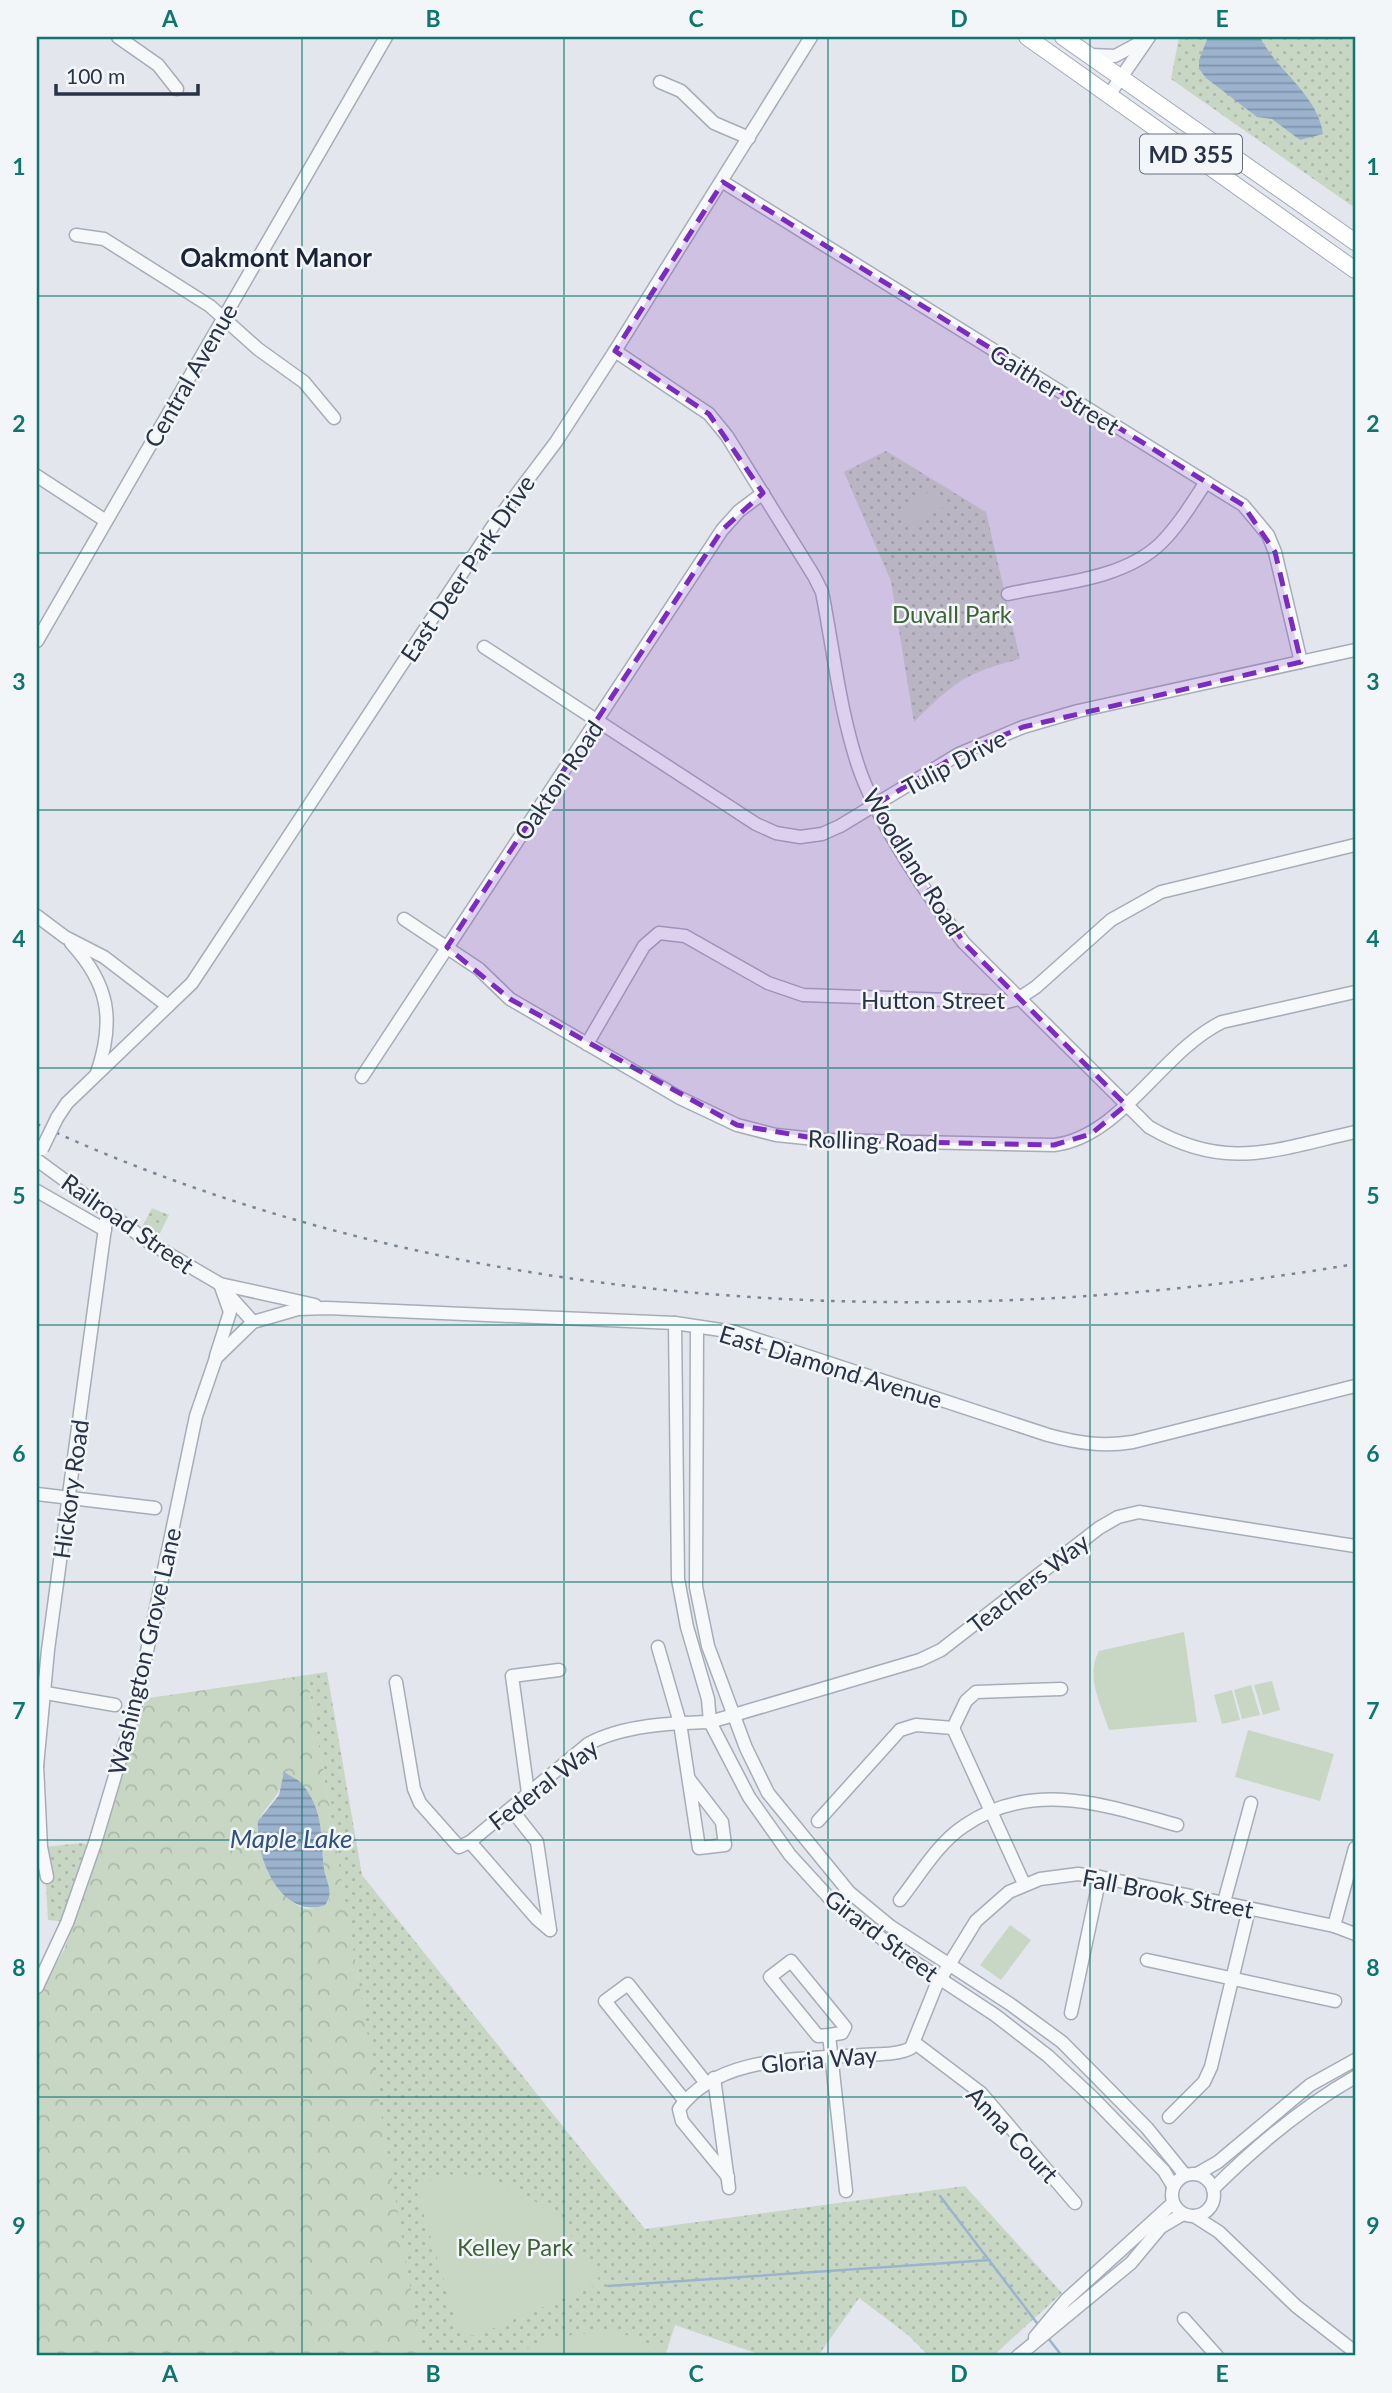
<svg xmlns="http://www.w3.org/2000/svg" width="1392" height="2393" font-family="Lato,sans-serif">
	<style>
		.forest { fill: url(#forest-crowns); fill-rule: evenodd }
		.park { fill: url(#park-dots) }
		.pitch { fill: #c8d7c4 }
		.water { fill: url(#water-rules) }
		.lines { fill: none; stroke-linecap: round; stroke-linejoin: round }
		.stream { stroke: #9cb3ce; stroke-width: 2.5 }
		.minor-casing { stroke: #a7adb7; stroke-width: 15 }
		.major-casing { stroke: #a2aab9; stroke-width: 18 }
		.minor { stroke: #f6f8fa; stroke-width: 12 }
		.major { stroke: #fff; stroke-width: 16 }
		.rail { stroke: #7b8597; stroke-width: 2.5; stroke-dasharray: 3.5 7; stroke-linecap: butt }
		.minor-bridge-casing { stroke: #a7adb7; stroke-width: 15; stroke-linecap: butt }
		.minor-bridge { stroke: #f6f8fa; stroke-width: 12 }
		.marked { fill: #7b2cbf; fill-opacity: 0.2; stroke: #7b2cbf; stroke-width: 5; stroke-dasharray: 14 9; stroke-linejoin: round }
		.grid { fill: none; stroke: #0f766e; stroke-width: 2; stroke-opacity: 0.55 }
		.labels { text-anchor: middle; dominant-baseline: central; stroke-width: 5; stroke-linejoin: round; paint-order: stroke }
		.shield { fill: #f3f6f9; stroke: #666e7c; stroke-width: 2 }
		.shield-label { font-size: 23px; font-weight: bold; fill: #293346 }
		.street-label { font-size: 24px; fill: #293346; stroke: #f3f6f9 }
		.park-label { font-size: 24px; fill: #3d6336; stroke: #f3f6f9 }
		.neighbourhood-label { font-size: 26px; font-weight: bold; fill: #1b2437; stroke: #f3f6f9 }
		.water-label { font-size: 26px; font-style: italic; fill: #30507d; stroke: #f3f6f9 }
		.neatline { fill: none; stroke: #0f766e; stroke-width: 2.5 }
		.grid-label { font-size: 23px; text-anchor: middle; font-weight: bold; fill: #0f766e }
	</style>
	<defs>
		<pattern id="forest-crowns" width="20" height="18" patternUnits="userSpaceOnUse" patternTransform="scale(1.75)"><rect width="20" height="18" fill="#c8d7c4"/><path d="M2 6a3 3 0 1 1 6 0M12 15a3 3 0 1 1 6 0" fill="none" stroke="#acb9aa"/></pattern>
		<pattern id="park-dots" width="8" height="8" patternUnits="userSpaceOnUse" patternTransform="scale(1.75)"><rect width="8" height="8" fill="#c8d7c4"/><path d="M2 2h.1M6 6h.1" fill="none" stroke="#acb9aa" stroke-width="1.8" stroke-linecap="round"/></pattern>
		<pattern id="water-rules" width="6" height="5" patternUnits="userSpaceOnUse" patternTransform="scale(1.75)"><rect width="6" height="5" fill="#9cb3ce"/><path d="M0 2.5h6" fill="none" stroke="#7f92a9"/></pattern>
	</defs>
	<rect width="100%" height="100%" fill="#e3e6ec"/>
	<path class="forest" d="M307,1675L423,2356H37V1996L64,1950L80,1907L142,1699ZM284,1773C327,1803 318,1824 324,1870C326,1881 332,1890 328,1902C322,1904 314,1909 308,1909C283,1907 255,1852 257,1830C259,1806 282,1801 284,1773Z"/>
	<g class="park">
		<polygon points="1179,37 1355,37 1355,208 1171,79"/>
		<path d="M886,451L986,512L1020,659C966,672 953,683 914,722L891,581L844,472Z"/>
		<polygon points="152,1208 169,1215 158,1237 142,1227"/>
		<polygon points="327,1672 362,1875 645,2229 965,2186 1062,2293 993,2356 929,2356 908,2335 859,2298 818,2356 764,2356 675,2325 665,2356 422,2356 307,1675"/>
		<polygon points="81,1843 92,1845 67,1922 48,1920 44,1847"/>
	</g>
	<g class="pitch">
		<polygon points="935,488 946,506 910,528 899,510"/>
		<path d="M1184,1632L1197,1722L1109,1730C1101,1704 1085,1676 1099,1651Z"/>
		<polygon points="1272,1681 1280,1710 1263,1715 1254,1685"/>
		<polygon points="1251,1685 1260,1715 1242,1719 1234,1690"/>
		<polygon points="1232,1690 1240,1720 1222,1724 1214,1695"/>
		<polygon points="1248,1730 1334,1754 1320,1801 1235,1777"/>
		<polygon points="1010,1925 1031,1940 1001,1980 980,1965"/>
		<path d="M460,2174C528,2181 572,2224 600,2283L475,2336L460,2332L415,2186L441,2175Z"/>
		<path d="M616,2332L640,2339L660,2350L658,2356H514C546,2335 579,2333 616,2332Z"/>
	</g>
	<g class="water">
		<path d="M1208,37H1260C1277,71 1318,95 1323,134L1300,140L1272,119L1257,117L1206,78L1199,69V60Z"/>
		<path d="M284,1772C290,1776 298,1779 302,1784C325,1812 320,1837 324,1869C326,1882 335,1893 325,1905C282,1921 254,1856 258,1821L279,1795Z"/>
	</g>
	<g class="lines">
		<g class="stream">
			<polyline points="940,2196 1040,2327"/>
			<polyline points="608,2286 990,2260"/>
			<polyline points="1048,2338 1062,2356"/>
		</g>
		<g class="minor-casing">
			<g id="minor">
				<polyline points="118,37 158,65 177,89"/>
				<polyline points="1091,55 1115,56 1141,42"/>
				<polyline points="660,82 681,91 714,123 749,138"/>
				<polyline points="1109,95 1149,37"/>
				<polyline points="723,182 1243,505 1268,535 1275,552 1301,662"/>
				<polyline points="76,235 104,239 210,306 258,349 304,382 334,418"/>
				<path d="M615,351L709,414L727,436L814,576L822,592C834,652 840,716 861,774C880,825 930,900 964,943L1149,1127C1226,1172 1274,1150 1355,1132"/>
				<polyline points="37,476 106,521"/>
				<path d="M1008,594C1057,583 1123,580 1161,543C1179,525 1192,503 1206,482"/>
				<polyline points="37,641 386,37"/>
				<polyline points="484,647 756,824 776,833 800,837 822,834 840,826 959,754 1023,727 1078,711 1355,650"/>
				<polyline points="37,916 65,937 104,957 168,1006"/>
				<path d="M404,919L479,969L510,999L680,1098L737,1125L776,1135L825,1140L1054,1145C1121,1137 1161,1052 1222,1022L1355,992"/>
				<path d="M71,943C109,984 115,1020 97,1073"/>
				<polyline points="587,1044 644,946 659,933 685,936 768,983 803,995 1007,1002 1018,999 1036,987 1111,920 1161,892 1355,845"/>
				<polyline points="362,1077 722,530 739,511 763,493"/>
				<polyline points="57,1118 67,1103 192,983 495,523 556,442 615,351 811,37"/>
				<polyline points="37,1160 150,1243 220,1284 315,1305"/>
				<polyline points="37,1191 105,1230"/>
				<polyline points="227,1293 253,1322"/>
				<polyline points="675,1323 678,1579 687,1627 708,1699 710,1722 749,1797 790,1855 833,1902 904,1955 995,2015 1048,2056 1093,2098 1164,2171 1173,2186"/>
				<polyline points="697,1327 696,1587 708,1646 746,1748 768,1793 849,1892 890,1926 1010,2004 1062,2042 1147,2128 1185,2175"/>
				<polyline points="216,1356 230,1312 220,1284"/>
				<polyline points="37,1494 155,1508"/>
				<polyline points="658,1647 680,1723 699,1848 725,1845 722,1822 689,1779"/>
				<path d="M396,1682L414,1789L420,1803L459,1847L470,1842L588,1744C623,1725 671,1723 710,1722L920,1660L941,1650L1099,1528L1118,1517L1139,1512L1355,1546"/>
				<polyline points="40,1692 115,1705"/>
				<polyline points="953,1728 1024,1884"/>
				<polyline points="953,1728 966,1701 976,1692 1061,1689"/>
				<polyline points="37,1766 48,1650 107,1213"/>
				<polyline points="37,1766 41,1847 47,1877"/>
				<polyline points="528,1793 512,1676 559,1670"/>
				<polyline points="511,1809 537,1842 550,1930"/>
				<polyline points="818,1821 900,1730 916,1725 953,1728"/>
				<polyline points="470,1842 537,1919 550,1930"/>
				<path d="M900,1900C919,1876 938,1843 964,1826C1032,1779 1105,1805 1177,1825"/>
				<polyline points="1224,1902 1251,1803"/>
				<polyline points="1334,1926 1355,1848"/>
				<polyline points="1147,1960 1335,2001"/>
				<path d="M37,1987L67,1923L95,1843L135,1709L196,1416L216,1358L253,1322L298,1309L327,1308L675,1323L734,1332L1048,1435C1078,1443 1102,1447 1133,1442L1355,1386"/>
				<polyline points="1071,2013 1100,1877"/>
				<polyline points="829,2035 818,2036 770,1977 791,1961 845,2027 842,2033 829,2035 846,2191"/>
				<polyline points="915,2043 981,2093 1075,2203"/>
				<polyline points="714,2078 729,2188"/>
				<polyline points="685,2101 605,2001 628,1984 706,2083"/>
				<polyline points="1169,2117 1204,2082 1211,2067 1249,1909"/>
				<circle cx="1193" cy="2195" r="21"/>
				<polyline points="1197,2174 1218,2162 1310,2085 1355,2060"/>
				<path d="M728,2177L682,2121L679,2109C719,2054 802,2060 863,2055C878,2054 898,2055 911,2048L936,1986L976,1921L1009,1892L1040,1879L1078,1874L1100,1877L1334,1926L1355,1934"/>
				<path d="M1213,2189C1257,2145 1301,2108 1355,2077"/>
				<polyline points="1194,2216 1219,2232 1296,2306 1355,2352"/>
				<polyline points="1184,2319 1217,2356"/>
				<polyline points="1035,2337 1066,2300 1173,2203"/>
				<polyline points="1018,2356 1131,2263 1161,2227 1183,2214"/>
			</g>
		</g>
		<g class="major-casing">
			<g id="major">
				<polyline points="1027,37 1355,270"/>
				<polyline points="1063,37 1355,242"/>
			</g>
		</g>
		<use href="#minor" class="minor"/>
		<use href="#major" class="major"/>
		<path class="rail" d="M37,1124C440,1311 922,1338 1355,1264"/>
		<g class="minor-bridge-casing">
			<polyline id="minor-bridge" points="42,1149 57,1118"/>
		</g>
		<use href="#minor-bridge" class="minor-bridge"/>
	</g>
	<path class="marked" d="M723,182L1243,505L1275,552L1301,662L1023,727L959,754L875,805L964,943L1126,1105L1091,1134L1054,1145L825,1140L737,1125L510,999L447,947L722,530L763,493L709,414L615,351Z"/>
	<path class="grid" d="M302,37V2356M564,37V2356M828,37V2356M1090,37V2356M37,296H1355M37,553H1355M37,810H1355M37,1068H1355M37,1325H1355M37,1582H1355M37,1840H1355M37,2097H1355"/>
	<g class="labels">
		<rect class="shield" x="1140" y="134.5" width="102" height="39" rx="5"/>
		<g class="shield-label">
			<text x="1191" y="154">MD 355</text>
		</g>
		<g class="street-label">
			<text transform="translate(190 375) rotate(-60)">Central Avenue</text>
			<text transform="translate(1055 389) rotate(32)">Gaither Street</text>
			<text transform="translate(467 568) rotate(-56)">East Deer Park Drive</text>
			<text transform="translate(954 762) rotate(-28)">Tulip Drive</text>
			<text transform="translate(558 780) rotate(-56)">Oakton Road</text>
			<text transform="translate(914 862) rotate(58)">Woodland Road</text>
			<text x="933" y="999">Hutton Street</text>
			<text transform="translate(873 1140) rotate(2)">Rolling Road</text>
			<text transform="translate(128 1223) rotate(35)">Railroad Street</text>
			<text transform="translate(831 1366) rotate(17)">East Diamond Avenue</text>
			<text transform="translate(70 1489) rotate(-82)">Hickory Road</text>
			<text transform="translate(1028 1583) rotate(-38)">Teachers Way</text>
			<text transform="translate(144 1651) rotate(-77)">Washington Grove Lane</text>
			<text transform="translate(543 1784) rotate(-38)">Federal Way</text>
			<text transform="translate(1168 1893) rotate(11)">Fall Brook Street</text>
			<text transform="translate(882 1935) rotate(37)">Girard Street</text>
			<text transform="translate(819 2059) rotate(-5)">Gloria Way</text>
			<text transform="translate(1013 2134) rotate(47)">Anna Court</text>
		</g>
		<g class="park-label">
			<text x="952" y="613">Duvall Park</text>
			<text x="515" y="2246">Kelley Park</text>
		</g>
		<g class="neighbourhood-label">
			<text x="276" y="257">Oakmont Manor</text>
		</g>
		<g class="water-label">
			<text x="291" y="1838">Maple Lake</text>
		</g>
	</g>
	<rect width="1392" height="2393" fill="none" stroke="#f3f6f9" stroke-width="77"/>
	<path d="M56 84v10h142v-10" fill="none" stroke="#293346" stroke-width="3.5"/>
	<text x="66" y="84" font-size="21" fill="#293346" stroke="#f3f6f9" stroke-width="5" paint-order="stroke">100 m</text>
	<rect x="38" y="38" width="1316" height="2316" class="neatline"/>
	<g class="grid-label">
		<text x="170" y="27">A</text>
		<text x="433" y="27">B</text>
		<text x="696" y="27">C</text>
		<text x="959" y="27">D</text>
		<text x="1222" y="27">E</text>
		<text x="19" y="175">1</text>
		<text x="1373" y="175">1</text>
		<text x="19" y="432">2</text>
		<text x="1373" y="432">2</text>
		<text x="19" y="690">3</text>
		<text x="1373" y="690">3</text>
		<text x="19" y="947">4</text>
		<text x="1373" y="947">4</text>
		<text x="19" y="1204">5</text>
		<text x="1373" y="1204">5</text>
		<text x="19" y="1462">6</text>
		<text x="1373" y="1462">6</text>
		<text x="19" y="1719">7</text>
		<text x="1373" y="1719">7</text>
		<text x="19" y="1976">8</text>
		<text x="1373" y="1976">8</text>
		<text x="19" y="2234">9</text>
		<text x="1373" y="2234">9</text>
		<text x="170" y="2382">A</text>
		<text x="433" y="2382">B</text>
		<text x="696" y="2382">C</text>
		<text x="959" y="2382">D</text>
		<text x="1222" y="2382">E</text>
	</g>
</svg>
